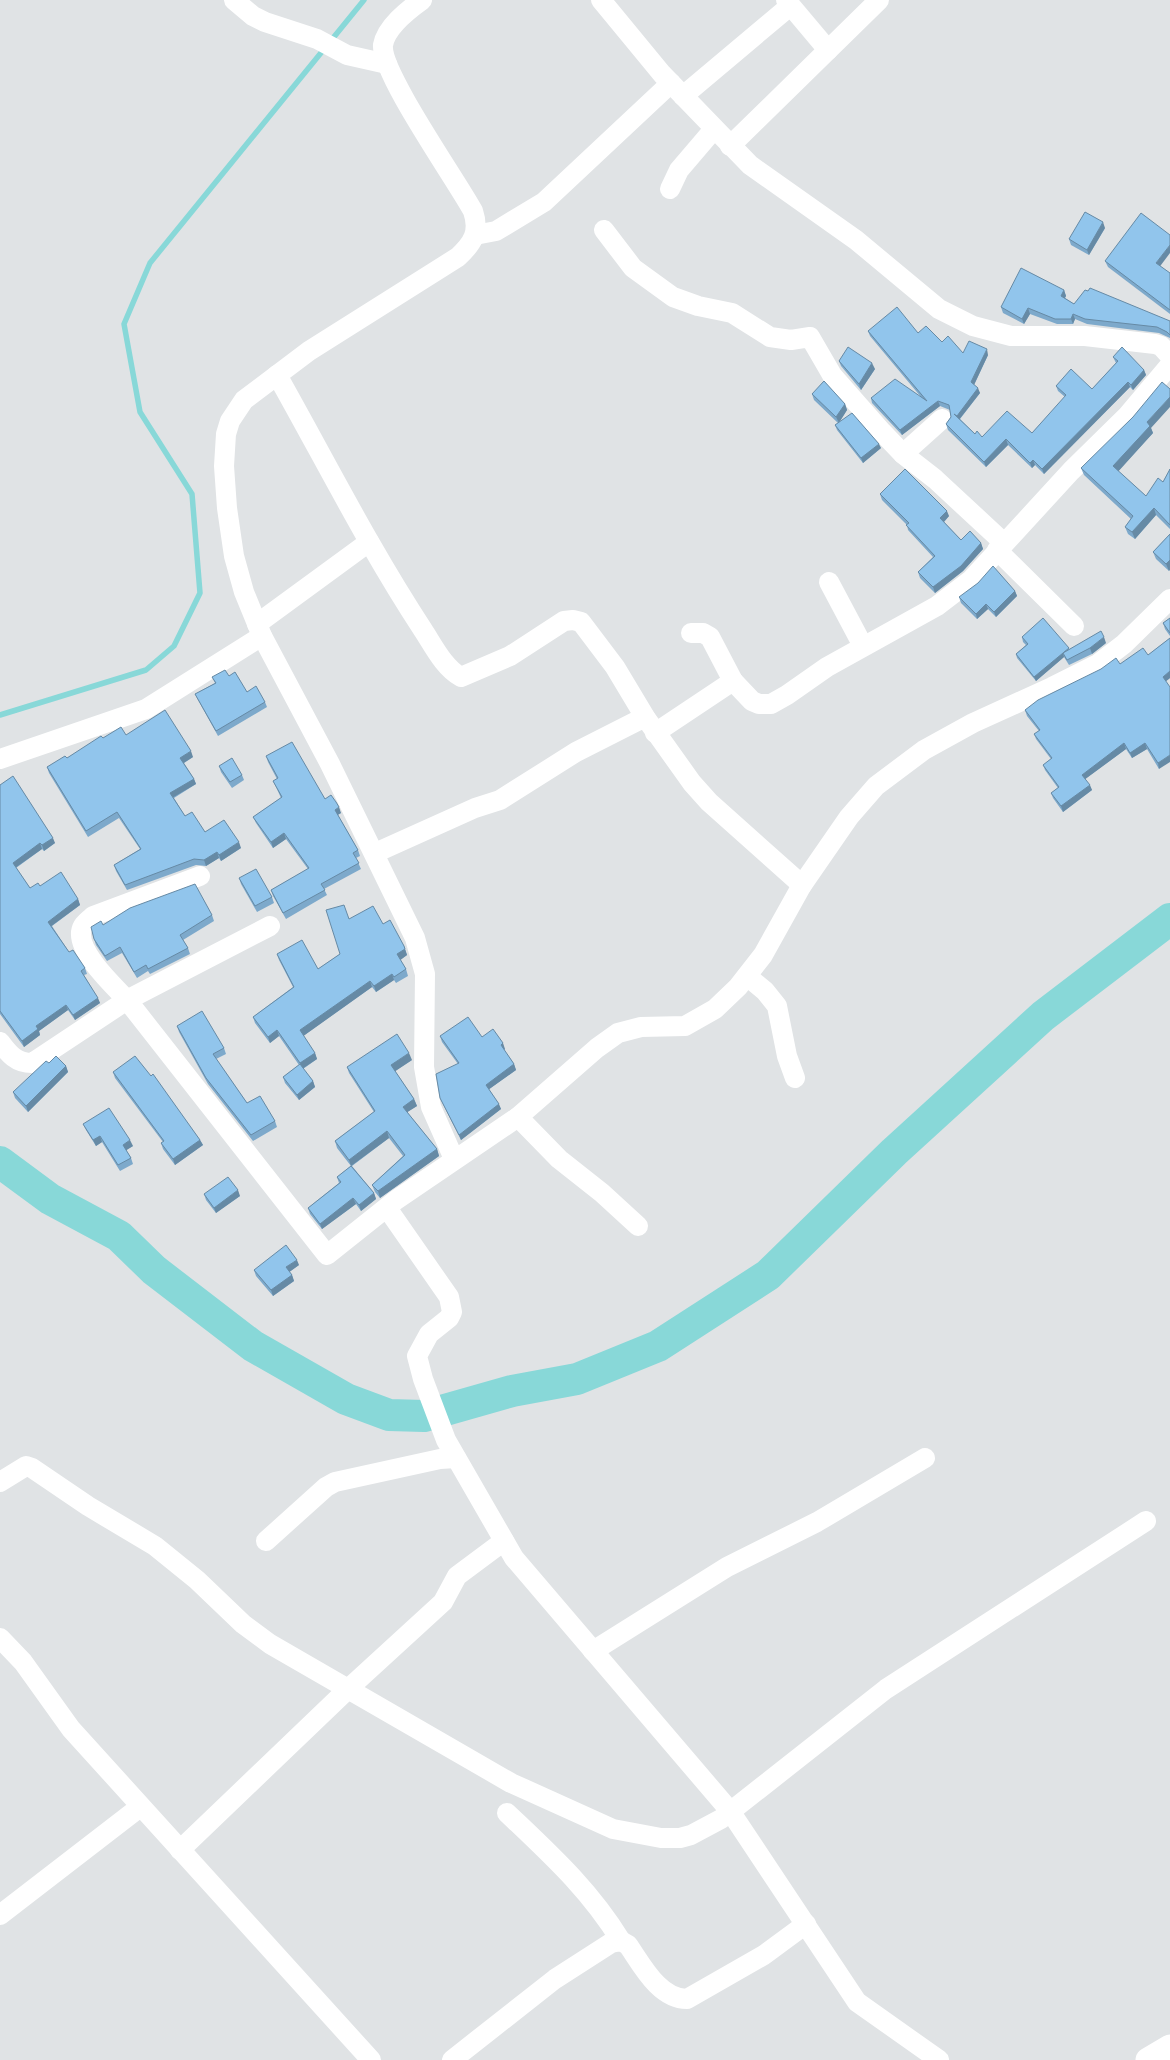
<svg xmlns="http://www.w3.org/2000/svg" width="1170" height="2060" font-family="Raleway,sans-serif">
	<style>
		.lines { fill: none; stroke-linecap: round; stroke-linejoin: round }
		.stream { stroke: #88d8d8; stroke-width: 5.5 }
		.river { stroke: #88d8d8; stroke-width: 32 }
		.minor { stroke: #fff; stroke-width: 20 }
		.tertiary { stroke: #fff; stroke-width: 25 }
		.wall { fill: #7da9cb }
		.shaded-wall { fill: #668aa5 }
		.building { fill: #91c5ec; stroke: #668aa5 }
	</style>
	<rect width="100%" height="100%" fill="#e0e3e5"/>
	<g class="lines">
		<polyline class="stream" points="0,715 146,670 174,646 200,593 192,494 140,412 124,324 150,263 364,0"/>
		<polyline class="river" points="0,1162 50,1199 119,1236 154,1270 253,1346 346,1399 389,1415 424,1416 512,1391 577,1379 658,1346 768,1275 894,1152 1043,1016 1170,919"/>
		<g class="minor">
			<polyline points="234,0 253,16 265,22 317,39 347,55 387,64"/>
			<path d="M422,0C408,10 386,27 383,45C380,72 457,181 473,211C480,232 473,243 458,257L309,351L244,400L230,421L226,434L224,466L227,508L234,556L244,592L262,636L330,764L415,938L425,974L424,1067L431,1107L454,1159"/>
			<polyline points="601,0 662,74 750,165 856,240 939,309 973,326 1011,336 1085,336 1155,344 1161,346 1170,356"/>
			<polyline points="786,0 828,50"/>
			<polyline points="683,96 790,6"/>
			<polyline points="730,146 879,0"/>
			<polyline points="670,189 679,170 714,129"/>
			<polyline points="604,230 633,268 673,297 698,306 732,313 770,337 791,340 810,337 832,375 882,432 903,454 935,479 1004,543"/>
			<polyline points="475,235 496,231 544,202 671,83"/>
			<path d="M277,375C325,460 369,548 423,630C433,645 444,668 461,677L510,656L564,621L573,620L581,622L615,667L645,717L692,783L709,802L802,885"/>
			<polyline points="903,454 942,419"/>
			<polyline points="997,550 1074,626"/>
			<polyline points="829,582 863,646"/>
			<polyline points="257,624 369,542"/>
			<polyline points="691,633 703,633 710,637 733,681"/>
			<polyline points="655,733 733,681 752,701 759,704 771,704 787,695 827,667 937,606 971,580 1071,471 1127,416 1170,365"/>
			<polyline points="0,759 146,709 262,636"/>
			<polyline points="375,853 475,808 500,800 576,752 645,717"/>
			<path d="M200,876L93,916C88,921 82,924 81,932C79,954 113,985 127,1000L327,1255L396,1200L518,1117L597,1048L618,1033L641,1027L685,1026L715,1009L738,987L763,955L802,885L849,817L876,786L924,750L973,723L1052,687L1098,664L1124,644L1170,599"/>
			<polyline points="747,976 765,991 777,1006 787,1056 795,1078"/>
			<path d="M0,1042C9,1054 16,1063 32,1063L127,1000L270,926"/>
			<polyline points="518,1117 559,1159 602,1193 638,1226"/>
			<polyline points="387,1208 449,1297 452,1312 449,1318 429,1334 417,1356 423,1379 446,1440 514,1558 730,1811 857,2002 939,2060"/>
			<polyline points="0,1482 26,1466 32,1468 88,1506 155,1546 197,1580 243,1624 270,1644 511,1783 613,1829 661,1838 680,1838 691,1835 721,1819 886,1689 1146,1521"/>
			<polyline points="266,1541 326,1487 335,1482 440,1459 456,1458"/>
			<polyline points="0,1638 23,1662 71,1729 371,2060"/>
			<polyline points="593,1651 727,1567 817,1522 925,1458"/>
			<path d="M507,1813C550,1854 589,1889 621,1941"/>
			<polyline points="180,1850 348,1689 443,1602 457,1576 504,1541"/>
			<polyline points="0,1915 140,1807"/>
			<path d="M452,2060L555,1979L611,1943L621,1941L628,1945C642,1965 659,1999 687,1999L764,1955L806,1924"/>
		</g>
		<polyline class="tertiary" points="1148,2060 1170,2047"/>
	</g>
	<g class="wall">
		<polygon points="1105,228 1089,255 1071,245 1069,239"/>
		<polygon points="1105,261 1170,273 1170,314 1108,267"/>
		<polygon points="1064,290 1066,296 1065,298 1074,304 1170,321 1170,338 1159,333 1087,324 1075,319 1073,324 1057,324 1030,314 1024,324 1003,313 1001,307"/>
		<polygon points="868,331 918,333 942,342 963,353 988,355 974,385 980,393 960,419 975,434 982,437 1032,433 1065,397 1058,391 1056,386 1092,389 1116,363 1113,357 1144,370 1146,375 1133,390 1130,387 1044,474 1035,465 1032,468 1008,445 986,467 948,430 946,424 951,417 950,410 940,406 902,435 872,403 871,398 921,397 870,336"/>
		<polygon points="839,361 875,369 861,390 841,366"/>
		<polygon points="812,394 845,404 847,410 839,422 881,448 863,463 837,430 835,425 838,423 814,400"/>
		<polygon points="1151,428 1153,433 1118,471 1146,496 1163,482 1170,469 1170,529 1156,515 1135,539 1128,534 1125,527 1131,519 1084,475 1081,468"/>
		<polygon points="880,494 949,516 944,522 961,540 981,543 983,549 963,571 935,593 920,578 918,572 933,557 908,530 907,525 882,500"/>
		<polygon points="1170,534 1169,571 1156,559 1153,552"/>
		<polygon points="1015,591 1017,596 996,617 988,609 977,619 961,603 959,597"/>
		<polygon points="1170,618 1170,636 1165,629 1163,623"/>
		<polygon points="1022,637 1069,648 1069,649 1106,643 1092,654 1069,665 1064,657 1036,681 1017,658 1016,654 1026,645 1023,642"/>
		<polygon points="1170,638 1170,678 1166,681 1159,769 1147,749 1132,758 1126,749 1085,779 1092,790 1063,812 1053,798 1051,793 1058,788 1045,770 1043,765 1051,759 1036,739 1034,734 1039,731 1027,716 1025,710 1120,664 1148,655"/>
		<polygon points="229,676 247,692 265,702 267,707 218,736 198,700 195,694 215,683 212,677"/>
		<polygon points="126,735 193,757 184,763 194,779 196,784 174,798 185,816 205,832 241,848 221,861 219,858 206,866 196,865 127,890 116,871 114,865 140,849 119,818 88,837 49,773 47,767 67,758 103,738"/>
		<polygon points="266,756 325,799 341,813 338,815 358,850 360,856 356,858 361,869 324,889 327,895 286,919 273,896 271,890 308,869 286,839 273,848 256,823 253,817 281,798 276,787 273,781 277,779 268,762"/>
		<polygon points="219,766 242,775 244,780 232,788 221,772"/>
		<polygon points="0,785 55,843 44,851 42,849 16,868 30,888 40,886 78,899 80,905 52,926 69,952 85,968 87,974 84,975 100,1003 75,1020 68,1010 39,1031 40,1035 24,1047 0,1014"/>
		<polygon points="239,878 272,897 274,903 257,912 241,884"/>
		<polygon points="212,915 214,921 183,940 188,948 190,954 150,974 148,971 137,978 122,953 107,961 96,945 94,939 103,925"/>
		<polygon points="349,919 383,924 404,946 407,955 400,960 406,969 408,976 396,983 394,980 376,992 372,987 303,1036 315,1053 317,1059 303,1069 313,1081 315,1087 299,1100 285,1083 283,1077 299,1065 279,1036 270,1043 255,1023 253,1017 293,987 279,960 277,954 318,969 340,954"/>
		<polygon points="177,1026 224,1048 226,1054 216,1059 247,1103 275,1121 277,1127 253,1141 208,1084 179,1032"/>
		<polygon points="440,1036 482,1037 505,1049 504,1050 514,1064 516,1070 489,1089 501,1109 461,1140 440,1098 458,1064 442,1042"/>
		<polygon points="412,1060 395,1071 414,1099 417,1106 407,1112 437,1149 439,1156 380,1198 375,1192 372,1185 403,1156 389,1138 352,1166 374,1193 376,1199 361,1211 356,1204 322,1229 310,1214 308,1208 339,1183 337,1177 351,1166 337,1148 335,1141 374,1112 349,1073 347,1067"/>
		<polygon points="49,1063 66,1066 68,1072 28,1112 15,1098 13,1092"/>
		<polygon points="113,1072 151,1076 200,1140 203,1145 175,1165 163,1149 161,1143 163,1142 115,1078"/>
		<polygon points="83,1124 133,1146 126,1150 131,1158 133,1164 120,1171 102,1142 96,1146 86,1130"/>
		<polygon points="204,1194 240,1196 216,1213 206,1200"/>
		<polygon points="299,1265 289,1272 292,1275 294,1281 273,1296 256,1276 254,1270"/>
	</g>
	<g class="shaded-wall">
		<polygon points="1103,222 1105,228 1089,255 1087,250"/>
		<polygon points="1170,245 1170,253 1158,269 1156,263"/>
		<polygon points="1064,290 1066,296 1063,301 1061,296"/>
		<polygon points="1028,308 1030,314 1024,324 1022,319"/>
		<polygon points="1073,314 1075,319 1073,324 1071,319"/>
		<polygon points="987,349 988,355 973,387 971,382"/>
		<polygon points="872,363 875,369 861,390 859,384"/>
		<polygon points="1144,370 1146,375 1133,390 1131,385"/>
		<polygon points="1128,382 1130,387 1044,474 1042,469"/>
		<polygon points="978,388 980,393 958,421 957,416"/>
		<polygon points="1170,397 1170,407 1151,428 1153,433 1116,474 1113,466 1147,422"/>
		<polygon points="938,401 940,406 902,435 900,430"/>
		<polygon points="845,404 847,410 839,423 836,417"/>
		<polygon points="1006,439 1008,445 986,467 984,462"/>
		<polygon points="879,444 881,448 863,463 861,458"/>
		<polygon points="1033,460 1035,465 1032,468 1030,463"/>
		<polygon points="1154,508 1156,515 1135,539 1132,532"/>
		<polygon points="947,511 949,516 942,524 940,518"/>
		<polygon points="981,543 983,549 963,571 935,593 933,587"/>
		<polygon points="1170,560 1170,570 1169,571 1166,564"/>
		<polygon points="1015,591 1017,596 996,617 994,612"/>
		<polygon points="986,604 988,609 977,619 976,614"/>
		<polygon points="1104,637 1106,643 1092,654 1090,648"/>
		<polygon points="1063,653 1064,657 1036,681 1034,677"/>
		<polygon points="1170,671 1170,678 1165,682 1163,677"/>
		<polygon points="1124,743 1126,749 1084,780 1082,775"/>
		<polygon points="1145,743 1147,749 1132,758 1130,753"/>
		<polygon points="191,751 193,757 182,764 180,758"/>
		<polygon points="1170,755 1170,762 1159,769 1158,763"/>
		<polygon points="194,779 196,784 172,798 170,793"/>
		<polygon points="1090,785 1092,790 1063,812 1061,806"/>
		<polygon points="339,807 341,813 337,815 335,810"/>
		<polygon points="284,833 286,839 273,848 271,842"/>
		<polygon points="53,838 55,843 44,851 42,845"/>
		<polygon points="239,842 241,848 221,861 219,855"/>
		<polygon points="40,843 42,849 15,868 13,863"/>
		<polygon points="217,852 219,858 206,866 204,860"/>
		<polygon points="78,899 80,905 50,927 48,922"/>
		<polygon points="405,949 407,955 399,961 397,954"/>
		<polygon points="392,974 394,980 376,992 374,986"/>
		<polygon points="370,981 372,987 302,1037 300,1030"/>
		<polygon points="98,998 100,1003 75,1020 73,1015"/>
		<polygon points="66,1005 68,1010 39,1031 40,1035 24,1047 22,1041 36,1026"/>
		<polygon points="277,1030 279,1036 270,1043 268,1037"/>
		<polygon points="503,1043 505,1049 503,1051 501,1045"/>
		<polygon points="315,1053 317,1059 302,1069 300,1063"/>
		<polygon points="409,1053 412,1060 394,1072 391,1065"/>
		<polygon points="514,1064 516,1070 488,1090 486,1085"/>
		<polygon points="66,1066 68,1072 28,1112 26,1106"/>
		<polygon points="313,1081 315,1087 299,1100 297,1095"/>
		<polygon points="414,1099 417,1106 406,1113 403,1107"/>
		<polygon points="499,1104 501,1109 461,1140 459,1135"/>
		<polygon points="387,1131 389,1138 351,1166 349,1160"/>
		<polygon points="100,1136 102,1142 96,1146 93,1140"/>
		<polygon points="130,1140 133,1146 125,1151 123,1145"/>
		<polygon points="200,1140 203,1145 175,1165 173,1159"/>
		<polygon points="437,1149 439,1156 380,1198 378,1191"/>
		<polygon points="238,1190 240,1196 216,1213 214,1208"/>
		<polygon points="374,1193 376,1199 361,1211 359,1205"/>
		<polygon points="353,1198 356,1204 322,1229 320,1224"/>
		<polygon points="297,1260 299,1265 288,1273 286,1267"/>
		<polygon points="292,1275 294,1281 273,1296 271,1290"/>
	</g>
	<g class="building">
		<polygon points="1085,212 1103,222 1087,250 1069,239"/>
		<polygon points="1141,213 1170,235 1170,245 1156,263 1170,273 1170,310 1105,261"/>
		<polygon points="1021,268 1064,290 1061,296 1074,304 1085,290 1088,291 1090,288 1170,321 1170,335 1167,332 1157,327 1085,319 1073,314 1071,319 1055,319 1028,308 1022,319 1001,307"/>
		<polygon points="897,307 918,333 926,326 942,342 948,336 963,353 969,341 987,349 971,382 978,388 957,416 954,414 975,434 977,431 982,437 1007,411 1032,433 1066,395 1056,386 1071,369 1092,389 1118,361 1113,357 1122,347 1144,370 1131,385 1128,382 1042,469 1033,460 1030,463 1006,439 984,462 946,424 951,417 949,405 938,401 900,430 871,398 895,379 927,401 868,331"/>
		<polygon points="848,347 872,363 859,384 839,361"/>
		<polygon points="824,381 845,404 836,417 812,394"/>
		<polygon points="1162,382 1170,389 1170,397 1147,422 1150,426 1113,466 1146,496 1158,478 1163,482 1170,469 1170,525 1154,508 1132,532 1125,527 1133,516 1081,468 1133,417"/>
		<polygon points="852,413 879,444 861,458 835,425"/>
		<polygon points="905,469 947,511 940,518 961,540 970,531 981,543 961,566 933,587 918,572 935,556 906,525 909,523 880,494"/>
		<polygon points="1170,534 1170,560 1166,564 1153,552"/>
		<polygon points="993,566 1015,591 994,612 986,604 976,614 959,597 978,583"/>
		<polygon points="1043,618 1069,648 1034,677 1016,654 1028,644 1022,637"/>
		<polygon points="1170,618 1170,633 1163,623"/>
		<polygon points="1101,631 1104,637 1090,648 1067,660 1063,653"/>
		<polygon points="1170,638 1170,671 1163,677 1170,687 1170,755 1158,763 1145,743 1130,753 1124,743 1082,775 1090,785 1061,806 1051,793 1059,787 1043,765 1052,758 1034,734 1040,730 1025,710 1038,700 1101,669 1116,658 1120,664 1143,648 1148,655"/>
		<polygon points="225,670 229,676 235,672 247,692 256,686 265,702 216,731 195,694 216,683 212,677"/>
		<polygon points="165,710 191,751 180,758 194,779 170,793 185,816 192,812 205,832 224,820 239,842 219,855 217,852 204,860 194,859 125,885 114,865 141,849 117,812 86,831 47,767 65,756 67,758 101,736 103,738 121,727 126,735"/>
		<polygon points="292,742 325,799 331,795 336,802 339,807 335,810 358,850 353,853 359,863 321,884 325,890 283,913 271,890 309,868 284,833 271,842 253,817 282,797 273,781 278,778 266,756"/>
		<polygon points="232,758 242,775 230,782 219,766"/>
		<polygon points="13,776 53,838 42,845 40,843 13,863 30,888 38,883 40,886 61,872 78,899 48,922 69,952 73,950 85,968 81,971 98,998 73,1015 66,1005 36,1026 38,1029 22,1041 0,1011 0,785"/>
		<polygon points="256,869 272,897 255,906 239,878"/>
		<polygon points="195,884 212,915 180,935 188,948 148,969 146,965 134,972 120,947 105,956 94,939 91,927 101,921 103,925 130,908"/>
		<polygon points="344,905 349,919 373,906 383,924 390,920 404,946 405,949 397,954 406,969 394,977 392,974 374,986 370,981 300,1030 315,1053 300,1063 277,1030 268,1037 253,1017 294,987 277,954 302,940 318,969 340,954 326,910"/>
		<polygon points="202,1011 224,1048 213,1054 247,1103 260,1096 275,1121 251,1135 206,1078 177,1026"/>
		<polygon points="468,1017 482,1037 493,1029 503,1043 501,1045 514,1064 486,1085 499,1104 459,1135 440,1098 436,1074 459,1063 440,1036"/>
		<polygon points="397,1034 409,1053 391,1065 414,1099 403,1107 437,1149 378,1191 372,1185 405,1155 387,1131 349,1160 335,1141 375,1111 347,1067"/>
		<polygon points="56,1056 66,1066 26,1106 13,1092 46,1061 49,1063"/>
		<polygon points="135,1056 151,1076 153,1074 200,1140 173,1159 161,1143 164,1141 113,1072"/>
		<polygon points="300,1064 313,1081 297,1095 283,1077"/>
		<polygon points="109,1108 130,1140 123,1145 131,1158 118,1165 100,1136 93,1140 83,1124"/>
		<polygon points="351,1166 374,1193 359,1205 353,1198 320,1224 308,1208 341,1182 337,1177"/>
		<polygon points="228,1177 238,1190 214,1208 204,1194"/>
		<polygon points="286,1245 297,1260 286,1267 292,1275 271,1290 254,1270"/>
	</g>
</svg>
